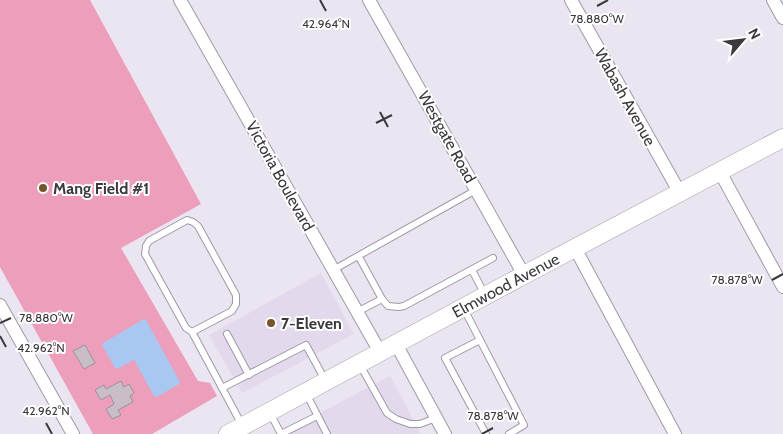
<svg xmlns="http://www.w3.org/2000/svg" width="783" height="434" font-family="Cabin,sans-serif">
	<style>
		.built { fill: #e2d9ec }
		.green { fill: #ed9ebb }
		.water { fill: #a9c8f1 }
		.building { fill: #c9bec7; stroke: #9b9199 }
		.lines { fill: none; stroke-linecap: round; stroke-linejoin: round }
		.lane-casing { stroke: #9e9aa5; stroke-width: 8 }
		.street-casing { stroke: #9e9aa5; stroke-width: 14 }
		.secondary-casing { stroke: #9e9aa5; stroke-width: 19 }
		.lane { stroke: #fff; stroke-width: 6 }
		.street { stroke: #fff; stroke-width: 12 }
		.secondary { stroke: #fff; stroke-width: 18 }
		.ticks { fill: none; stroke: #3b393e; stroke-width: 2 }
		.poi-dot { fill: #76552c; stroke: #fff; stroke-width: 2 }
		.labels { text-anchor: middle; dominant-baseline: central; stroke-width: 4; stroke-linejoin: round; paint-order: stroke }
		.street-label { font-size: 16px; fill: #3b393e; stroke: #fff }
		.poi-label { font-size: 16px; font-weight: bold; fill: #3b393e; stroke: #fff; text-anchor: start }
		.ticks-label { font-size: 12px; text-anchor: middle; fill: #3b393e; stroke: #fff; stroke-width: 4; stroke-linejoin: round; paint-order: stroke }
	</style>
	<rect width="100%" height="100%" fill="#ebe5f1"/>
	<g class="built">
		<polygon points="321,273 354,334 242,393 209,335"/>
		<polygon points="390,376 421,434 280,434"/>
	</g>
	<polygon class="green" points="0,0 90,0 201,204 121,248 198,381 210,383 217,396 152,434 93,434 0,267"/>
	<polygon class="water" points="144,319 146,320 180,382 179,384 157,397 154,396 134,360 117,369 115,368 102,345 103,343"/>
	<g class="building">
		<polygon points="85,345 95,363 84,369 73,351"/>
		<polygon points="121,381 124,387 129,384 134,393 130,396 133,402 118,410 121,415 112,419 106,409 114,404 110,395 101,400 95,390 104,385 106,389"/>
	</g>
	<g class="lines">
		<g class="lane-casing">
			<g id="lane">
				<polyline points="333,270 476,190"/>
				<polyline points="472,270 485,295"/>
				<polyline points="382,299 388,306 399,307 404,306 493,258"/>
				<polyline points="464,309 524,425 509,434"/>
				<polyline points="357,312 382,299 359,257"/>
				<polyline points="192,332 186,328 145,254 146,246 149,241 187,220 193,222 198,226 236,295 236,304 232,311 192,332 242,425"/>
				<polyline points="227,334 249,375"/>
				<polyline points="480,340 445,358 486,434"/>
				<polyline points="360,365 387,413 396,419 410,424 420,424 436,418"/>
				<polyline points="222,388 306,345 325,380"/>
				<polyline points="306,393 327,434"/>
				<polyline points="270,413 281,434 317,416"/>
			</g>
		</g>
		<g class="street-casing">
			<g id="street">
				<polyline points="180,0 380,352"/>
				<polyline points="369,0 524,275"/>
				<polyline points="571,0 680,193"/>
				<polyline points="773,0 783,18"/>
				<polyline points="720,172 783,287"/>
				<polyline points="575,248 675,434"/>
				<polyline points="0,305 73,434"/>
				<polyline points="396,344 445,434"/>
			</g>
		</g>
		<g class="secondary-casing">
			<g id="secondary">
				<path id="s1" d="M228,434L524,275L783,138"/>
			</g>
		</g>
		<use href="#lane" class="lane"/>
		<use href="#street" class="street"/>
		<use href="#secondary" class="secondary"/>
	</g>
	<path class="ticks" d="M320,0L326,11M597,6L608,0M380,112L388,127M376,123L392,115M772,280L783,274M0,323L11,318M0,336L6,347M46,423L52,434M482,434L493,428"/>
	<g class="poi-dot">
		<circle cx="43" cy="188" r="5"/>
		<circle cx="271" cy="323" r="5"/>
	</g>
	<g class="labels">
		<g class="street-label">
			<text transform="translate(625 97) rotate(61)">Wabash Avenue</text>
			<text transform="translate(447 137) rotate(61)">Westgate Road</text>
			<text transform="translate(280 176) rotate(61)">Victoria Boulevard</text>
			<text stroke="none"><textPath href="#s1" startOffset="315">Elmwood Avenue</textPath></text>
		</g>
		<g class="poi-label">
			<text x="53" y="188">Mang Field #1</text>
			<text x="281" y="323">7-Eleven</text>
		</g>
	</g>
	<g class="ticks-label">
		<text x="597" y="23">78.880°W</text>
		<text x="326" y="28">42.964°N</text>
		<text x="737" y="284">78.878°W</text>
		<text x="46" y="322">78.880°W</text>
		<text x="41" y="352">42.962°N</text>
		<text x="46" y="415">42.962°N</text>
		<text x="493" y="420">78.878°W</text>
	</g>
	<g transform="translate(743 40) rotate(62)" stroke="#ffffff" stroke-width="4" paint-order="stroke">
	<path d="M0-4L9 19L0 12L-9 19Z" fill="#3b393e"/>
	<text y="-8" font-size="14" font-weight="bold" text-anchor="middle" fill="#3b393e">N</text>
	</g>
</svg>
